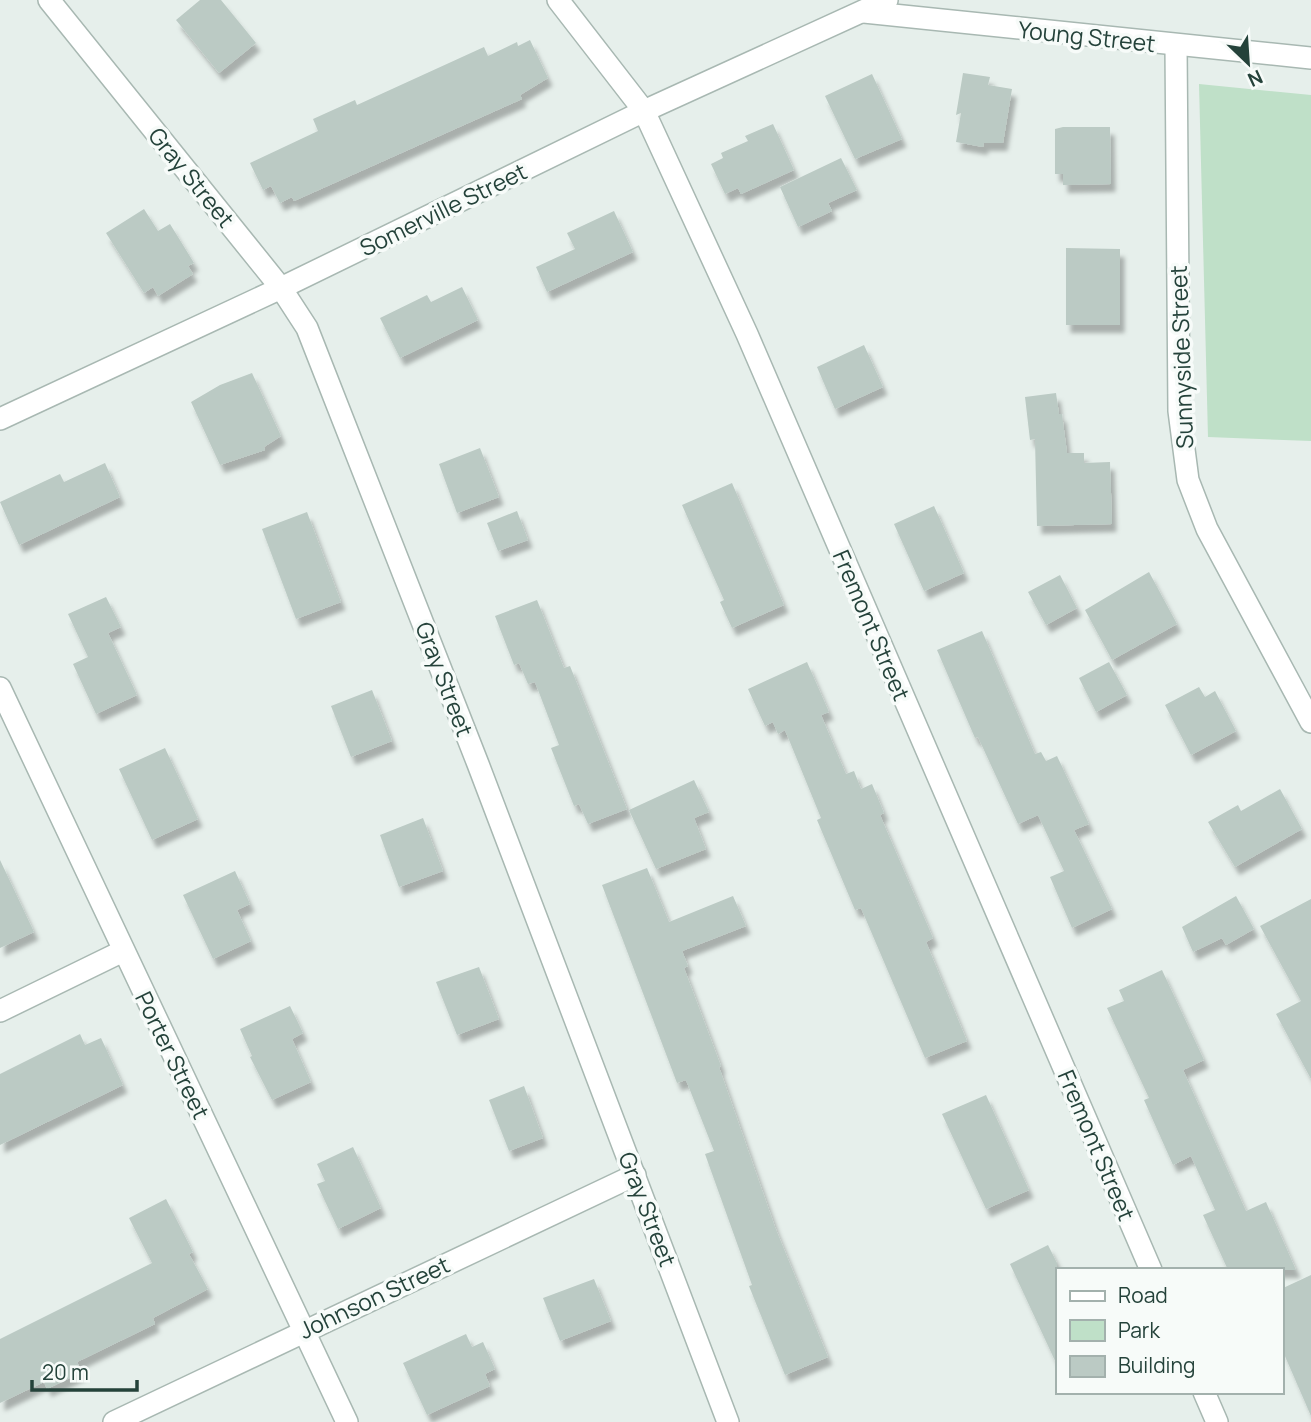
<svg xmlns="http://www.w3.org/2000/svg" width="1311" height="1422" font-family="Manrope,sans-serif">
	<style>
		.green { fill: #bfe0c8 }
		.building { fill: #bbcac4; filter: url(#shadow) }
		.lines { fill: none; stroke-linecap: round; stroke-linejoin: round }
		.street-casing { stroke: #a8b8b2; stroke-width: 24 }
		.street { stroke: #fff; stroke-width: 21 }
		.labels { text-anchor: middle; dominant-baseline: central; stroke-width: 7; stroke-linejoin: round; paint-order: stroke }
		.street-label { font-size: 23px; fill: #24423a; stroke: #f7fbf9 }
	</style>
	<defs>
		<filter id="shadow"><feDropShadow dx="4.5" dy="8" stdDeviation="2" flood-color="#0004"/></filter>
	</defs>
	<rect width="100%" height="100%" fill="#e6efeb"/>
	<polygon class="green" points="1199,84 1311,95 1311,441 1208,437"/>
	<g class="building">
		<polygon points="200,0 221,0 256,43 219,73 176,20"/>
		<polygon points="530,40 548,78 520,95 522,99 294,201 292,197 280,203 271,186 263,190 250,163 318,131 313,119 355,100 357,105 484,47 488,56 517,42 518,46"/>
		<polygon points="963,73 990,77 988,85 1012,89 1003,143 984,143 983,147 956,142 961,113 956,115"/>
		<polygon points="872,74 902,139 855,159 825,96"/>
		<polygon points="773,124 794,170 741,194 738,188 725,194 711,164 723,158 721,153 748,141 745,136"/>
		<polygon points="1063,127 1110,127 1111,184 1063,185 1063,174 1055,174 1055,129"/>
		<polygon points="841,158 857,190 828,203 832,211 798,227 780,187"/>
		<polygon points="144,209 158,231 170,224 194,263 188,266 193,274 158,296 153,287 144,293 106,233"/>
		<polygon points="614,211 633,252 547,292 536,267 575,249 567,233"/>
		<polygon points="1066,248 1120,249 1120,325 1066,325"/>
		<polygon points="462,287 478,320 400,358 380,318 427,295 431,302"/>
		<polygon points="864,345 883,387 835,409 817,367"/>
		<polygon points="252,373 281,436 264,447 265,450 220,465 191,402 220,385"/>
		<polygon points="1056,393 1059,414 1062,414 1067,453 1084,453 1084,463 1110,462 1112,524 1037,526 1035,439 1030,440 1025,397"/>
		<polygon points="480,448 499,497 457,513 439,464"/>
		<polygon points="105,463 120,497 19,545 0,502 60,474 64,482"/>
		<polygon points="732,483 784,605 732,628 720,602 724,600 682,505"/>
		<polygon points="934,506 964,573 924,591 894,524"/>
		<polygon points="517,511 528,540 498,551 487,523"/>
		<polygon points="307,512 341,602 296,619 262,529"/>
		<polygon points="1149,572 1177,624 1112,660 1085,610"/>
		<polygon points="1060,575 1077,608 1046,625 1028,592"/>
		<polygon points="106,597 121,627 108,633 137,695 96,714 73,664 88,657 68,614"/>
		<polygon points="537,600 564,668 570,666 627,809 588,824 579,804 574,806 551,748 559,745 535,682 528,684 519,663 514,665 495,616"/>
		<polygon points="982,631 1035,754 1041,752 1046,761 1057,756 1089,824 1074,830 1112,909 1072,928 1050,877 1064,871 1038,815 1018,824 978,737 975,738 937,650"/>
		<polygon points="807,662 829,712 821,715 846,774 854,771 861,789 872,784 884,813 880,815 933,938 926,942 967,1041 925,1058 861,908 855,910 817,820 821,818 785,730 778,734 773,722 765,726 748,689"/>
		<polygon points="1109,662 1127,695 1096,712 1079,678"/>
		<polygon points="1199,687 1205,697 1215,691 1236,731 1191,755 1165,705"/>
		<polygon points="372,690 392,741 351,757 331,706"/>
		<polygon points="165,748 198,819 152,840 119,769"/>
		<polygon points="694,780 709,812 694,818 706,849 656,869 629,810"/>
		<polygon points="1280,789 1302,829 1235,867 1208,822 1238,805 1241,811"/>
		<polygon points="423,818 443,871 399,887 380,835"/>
		<polygon points="0,860 34,932 0,948"/>
		<polygon points="647,868 669,922 733,896 746,926 682,951 688,966 684,968 721,1066 719,1067 775,1227 828,1357 785,1375 749,1286 752,1285 705,1154 714,1151 686,1080 677,1083 602,885"/>
		<polygon points="235,871 250,904 237,910 251,941 213,959 183,895"/>
		<polygon points="1236,896 1254,929 1226,945 1222,938 1193,952 1182,927"/>
		<polygon points="1311,899 1311,1079 1276,1014 1301,1001 1260,926"/>
		<polygon points="479,967 499,1019 457,1035 436,982"/>
		<polygon points="1162,970 1204,1060 1183,1070 1216,1144 1246,1211 1266,1202 1296,1270 1228,1270 1203,1215 1215,1210 1191,1156 1173,1165 1144,1100 1149,1098 1107,1008 1124,1001 1119,990"/>
		<polygon points="290,1006 303,1033 292,1039 311,1082 272,1100 250,1057 252,1056 240,1029"/>
		<polygon points="80,1034 85,1045 101,1038 123,1085 0,1145 0,1074"/>
		<polygon points="524,1086 543,1138 509,1151 489,1100"/>
		<polygon points="986,1095 1029,1190 986,1209 942,1114"/>
		<polygon points="353,1147 381,1208 338,1229 317,1184 325,1181 317,1164"/>
		<polygon points="166,1199 193,1252 189,1254 208,1289 153,1318 155,1324 77,1362 82,1372 47,1389 44,1382 0,1403 0,1339 152,1263 129,1218"/>
		<polygon points="1048,1245 1057,1263 1057,1365 1010,1264"/>
		<polygon points="1311,1275 1311,1416 1281,1347 1281,1289"/>
		<polygon points="594,1279 611,1321 560,1341 543,1298"/>
		<polygon points="466,1334 472,1347 483,1342 495,1369 485,1374 490,1386 427,1415 403,1363"/>
	</g>
	<g class="lines">
		<g class="street-casing">
			<g id="street">
				<polyline points="49,0 281,288 307,328 478,764 728,1422"/>
				<polyline points="558,0 644,111 747,334 1151,1270"/>
				<polyline points="864,12 1311,58"/>
				<polyline points="1176,46 1179,411 1188,480 1207,529 1311,722"/>
				<polyline points="0,419 281,288 644,111 887,0"/>
				<polyline points="0,688 347,1422"/>
				<polyline points="0,1011 123,951"/>
				<polyline points="1204,1392 1217,1422"/>
				<polyline points="114,1422 635,1175"/>
			</g>
		</g>
		<use href="#street" class="street"/>
	</g>
	<g class="labels">
		<g class="street-label">
			<text transform="translate(1087 36) rotate(6)">Young Street</text>
			<text transform="translate(192 177) rotate(51)">Gray Street</text>
			<text transform="translate(443 209) rotate(-26)">Somerville Street</text>
			<text transform="translate(1181 357) rotate(-92)">Sunnyside Street</text>
			<text transform="translate(872 625) rotate(67)">Fremont Street</text>
			<text transform="translate(445 679) rotate(69)">Gray Street</text>
			<text transform="translate(173 1055) rotate(64)">Porter Street</text>
			<text transform="translate(1097 1145) rotate(67)">Fremont Street</text>
			<text transform="translate(648 1209) rotate(69)">Gray Street</text>
			<text transform="translate(374 1297) rotate(-25)">Johnson Street</text>
		</g>
	</g>
	<rect x="1056" y="1268" width="228" height="126" fill="#f7fbf9" stroke="#a3b1ad" stroke-width="2"/>
	<rect x="1070" y="1291" width="35" height="10" fill="#ffffff" stroke="#a3b1ad" stroke-width="2"/>
	<text x="1118" y="1303" font-size="21" fill="#24423a">Road</text>
	<rect x="1070" y="1320" width="35" height="21" fill="#bfe0c8" stroke="#a3b1ad" stroke-width="2"/>
	<text x="1118" y="1338" font-size="21" fill="#24423a">Park</text>
	<rect x="1070" y="1356" width="35" height="21" fill="#bbcac4" stroke="#a3b1ad" stroke-width="2"/>
	<text x="1118" y="1373" font-size="21" fill="#24423a">Building</text>
	<g transform="translate(1248 63) rotate(155)" stroke="#f7fbf9" stroke-width="5" paint-order="stroke">
	<path d="M0-5L12 26L0 18L-12 26Z" fill="#24423a"/>
	<text y="-10" font-size="19" font-weight="bold" text-anchor="middle" fill="#24423a">N</text>
	</g>
	<path d="M32 1380v10h105v-10" fill="none" stroke="#24423a" stroke-width="3.5"/>
	<text x="42" y="1380" font-size="21" fill="#24423a" stroke="#f7fbf9" stroke-width="5" paint-order="stroke">20 m</text>
</svg>
